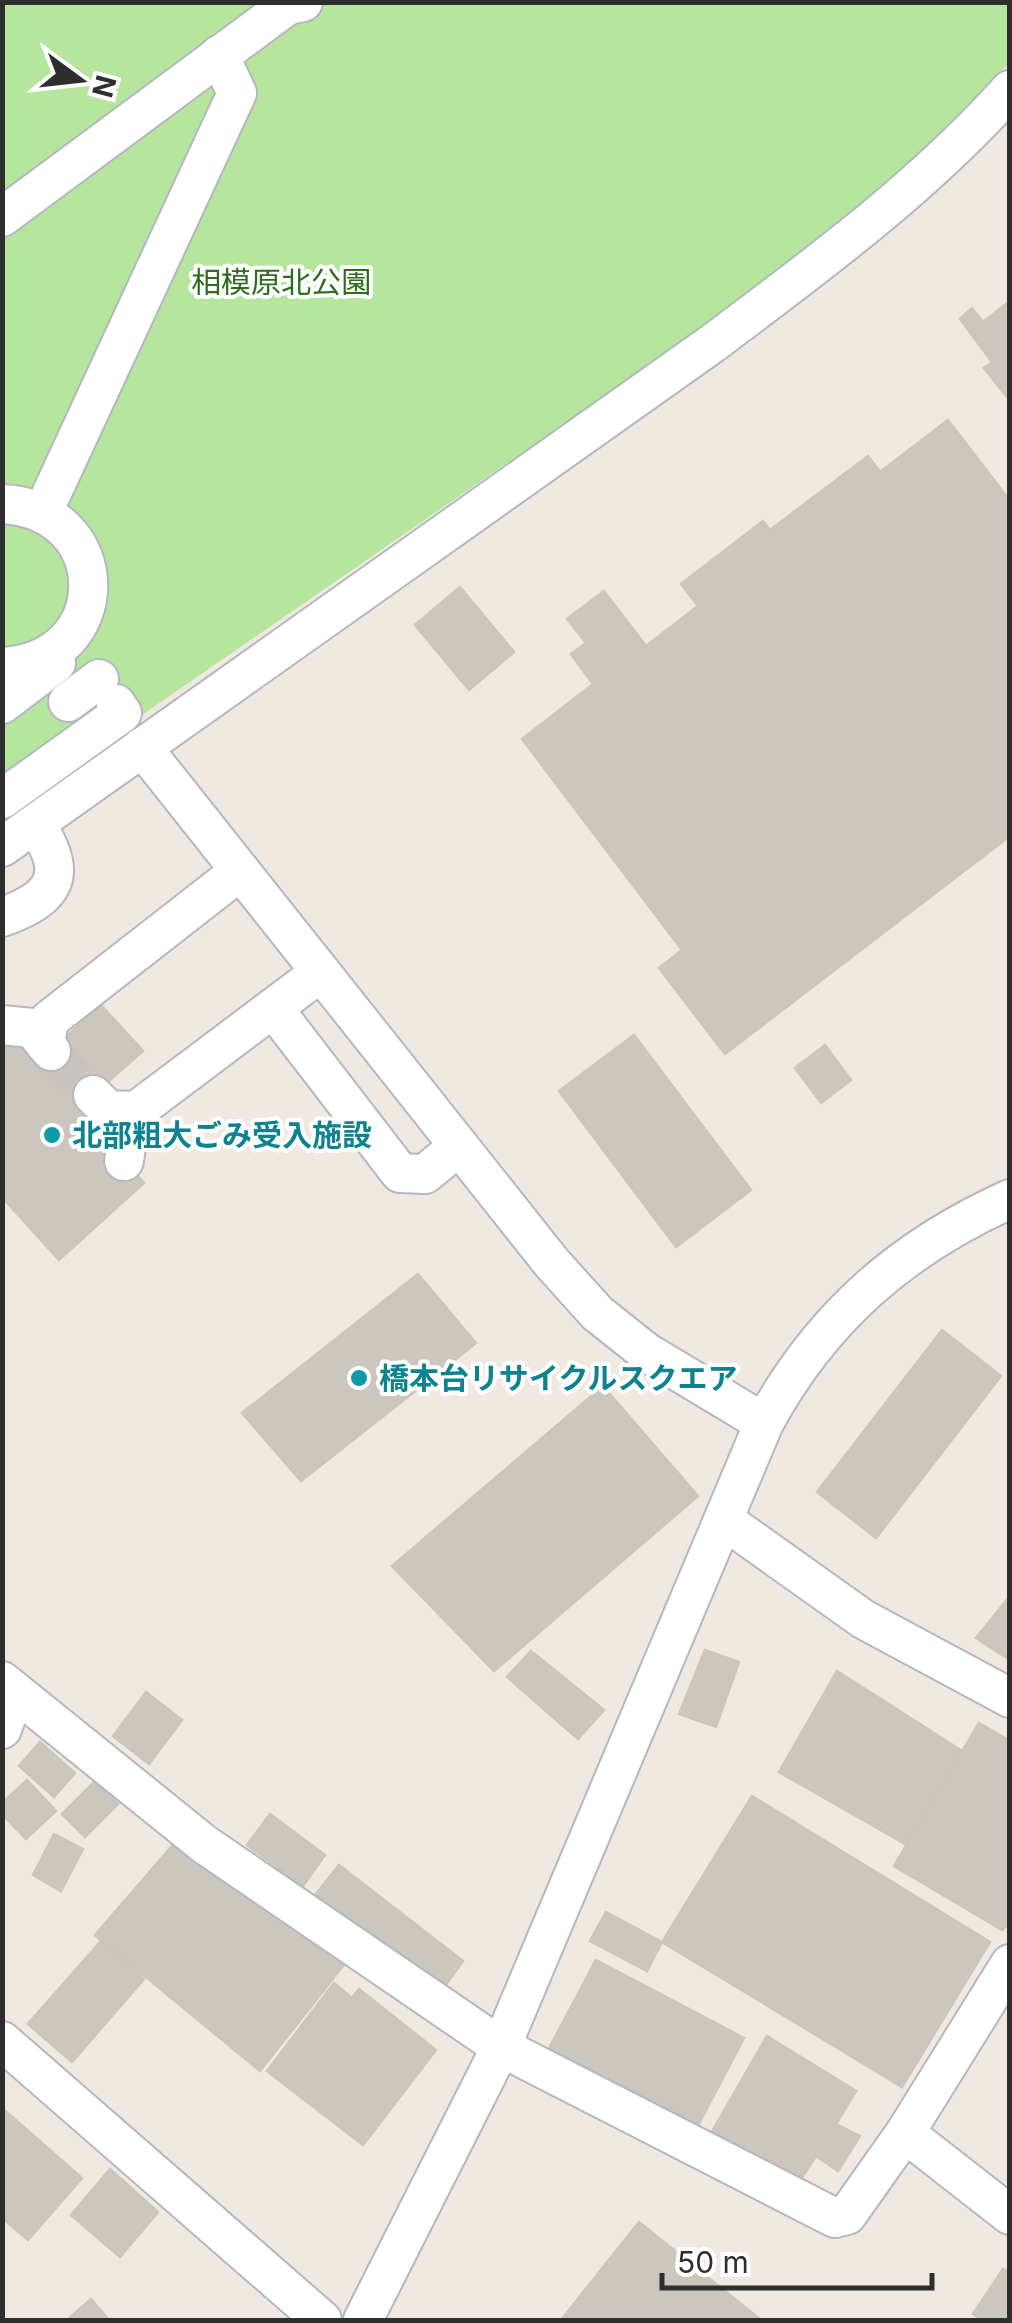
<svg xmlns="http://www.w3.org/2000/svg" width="1012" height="2323" font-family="Inter,'Noto Sans JP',sans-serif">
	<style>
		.green { fill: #b6e59e }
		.building { fill: #cbc7bf; stroke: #cbc5ba; stroke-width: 2.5 }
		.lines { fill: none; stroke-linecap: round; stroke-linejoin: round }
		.minor-tunnel { stroke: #c8c4bd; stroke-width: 38; stroke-dasharray: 38 19; stroke-linecap: butt }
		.minor-casing { stroke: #b4b7c1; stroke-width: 42 }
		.minor { stroke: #fff; stroke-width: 38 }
		.culture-dot { fill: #0f9aa8; stroke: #fff; stroke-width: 4 }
		.labels { text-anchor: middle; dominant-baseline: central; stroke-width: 8; stroke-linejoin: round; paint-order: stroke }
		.park-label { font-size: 30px; fill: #2c6e1b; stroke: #fff }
		.culture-label { font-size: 30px; font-weight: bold; fill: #0d838f; stroke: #fff; text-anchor: start }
	</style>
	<rect width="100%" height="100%" fill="#efe9e1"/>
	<polygon class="green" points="3,3 1009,3 1009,63 944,134 868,205 662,356 3,811"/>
	<g class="building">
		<polygon points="1010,301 1010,401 984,368 992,362 960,319 972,308 983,322"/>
		<polygon points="948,420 1010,501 1010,836 725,1054 659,968 682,950 522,739 593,684 571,654 586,643 567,619 604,591 646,646 698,606 681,584 763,521 770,530 868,456 880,472"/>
		<polygon points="460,587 514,652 469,690 415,625"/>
		<polygon points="101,1005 143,1051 77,1109 144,1183 59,1260 2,1197 2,1026 36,1064"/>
		<polygon points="634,1035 751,1190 676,1247 559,1091"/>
		<polygon points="825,1045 851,1080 821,1103 795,1068"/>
		<polygon points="418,1274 476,1343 301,1481 242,1413"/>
		<polygon points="942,1330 1001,1376 876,1538 817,1492"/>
		<polygon points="603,1386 698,1496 494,1671 392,1566"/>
		<polygon points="1010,1596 1010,1660 976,1638"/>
		<polygon points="705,1650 739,1662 716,1727 679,1714"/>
		<polygon points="531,1651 604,1710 578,1739 507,1677"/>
		<polygon points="837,1671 962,1751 907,1845 779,1772"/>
		<polygon points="146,1692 182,1720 149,1764 113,1736"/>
		<polygon points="979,1723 1010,1741 1010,1923 1002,1930 894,1866"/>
		<polygon points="40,1742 75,1773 54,1797 19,1766"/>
		<polygon points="27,1780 56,1811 26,1839 2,1814 2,1803"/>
		<polygon points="95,1781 118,1804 85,1837 62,1814"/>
		<polygon points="752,1796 990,1942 902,2087 662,1942"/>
		<polygon points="270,1814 325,1855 303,1886 247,1845"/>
		<polygon points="54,1834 83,1849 61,1891 33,1875"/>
		<polygon points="178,1839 346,1962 260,2071 95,1935"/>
		<polygon points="339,1865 463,1961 440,1993 315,1895"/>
		<polygon points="606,1912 662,1942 647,1971 590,1941"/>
		<polygon points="101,1941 144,1979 72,2062 28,2024"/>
		<polygon points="596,1960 744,2038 694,2133 546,2054"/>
		<polygon points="334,1983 352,1998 359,1989 436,2050 363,2145 267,2071"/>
		<polygon points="767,2036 856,2091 836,2124 860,2136 838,2171 816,2156 801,2179 710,2135"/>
		<polygon points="2,2108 82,2178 28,2240 2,2218"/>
		<polygon points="110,2169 158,2212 120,2257 71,2215"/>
		<polygon points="639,2222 761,2320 561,2320"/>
		<polygon points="1003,2269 1010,2274 1010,2320 982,2320 973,2314"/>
		<polygon points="91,2299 109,2320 67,2320"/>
	</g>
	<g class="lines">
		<polyline class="minor-tunnel" points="51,1051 93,1095"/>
		<g class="minor-casing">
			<g id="minor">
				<polyline points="2,217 288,5 303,2"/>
				<path d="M2,504C117,510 117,661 2,667"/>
				<polyline points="43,512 237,93 219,55"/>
				<polyline points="68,702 99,679"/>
				<polyline points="2,704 56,663"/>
				<polyline points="142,747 552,1263 597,1313 646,1352 764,1423"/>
				<polyline points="2,799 122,713 116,704"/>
				<path d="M2,847L713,343C817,265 922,188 1010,90"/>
				<path d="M2,917C56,898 70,874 35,824"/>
				<polyline points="273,1008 400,1173 425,1174 459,1146"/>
				<polyline points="2,1025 32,1028 51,1051"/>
				<polyline points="45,1044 49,1020 240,871"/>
				<polyline points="93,1095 108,1110 136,1111 321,972"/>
				<polyline points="108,1110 128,1132 124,1161"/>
				<polyline points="724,1520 863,1619 1010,1698"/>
				<polyline points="2,1681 204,1844 501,2047 835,2218 847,2215 905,2133 1010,1964"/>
				<polyline points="2,1729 15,1692"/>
				<polyline points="2,2041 322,2320"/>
				<polyline points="905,2133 1010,2215"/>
				<path d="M363,2320L501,2047L764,1423C821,1318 901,1248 1010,1199"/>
			</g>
		</g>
		<use href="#minor" class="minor"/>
	</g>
	<g class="culture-dot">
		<circle cx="52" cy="1135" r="10"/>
		<circle cx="359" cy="1378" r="10"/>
	</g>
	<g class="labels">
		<g class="park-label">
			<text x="281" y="282">相模原北公園</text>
		</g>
		<g class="culture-label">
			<text x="72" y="1135">北部粗大ごみ受入施設</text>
			<text x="379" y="1378">橋本台リサイクルスクエア</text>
		</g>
	</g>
	<rect width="1012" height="2323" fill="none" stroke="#2e2e2e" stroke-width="10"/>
	<g transform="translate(80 80) rotate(105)" stroke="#ffffff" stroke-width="8" paint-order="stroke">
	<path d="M0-8L18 38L0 25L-18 38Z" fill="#2e2e2e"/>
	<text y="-15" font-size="28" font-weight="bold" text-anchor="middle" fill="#2e2e2e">N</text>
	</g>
	<path d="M662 2273v15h270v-15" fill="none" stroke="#2e2e2e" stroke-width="5"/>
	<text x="677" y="2273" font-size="30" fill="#2e2e2e" stroke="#ffffff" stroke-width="8" paint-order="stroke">50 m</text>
</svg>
